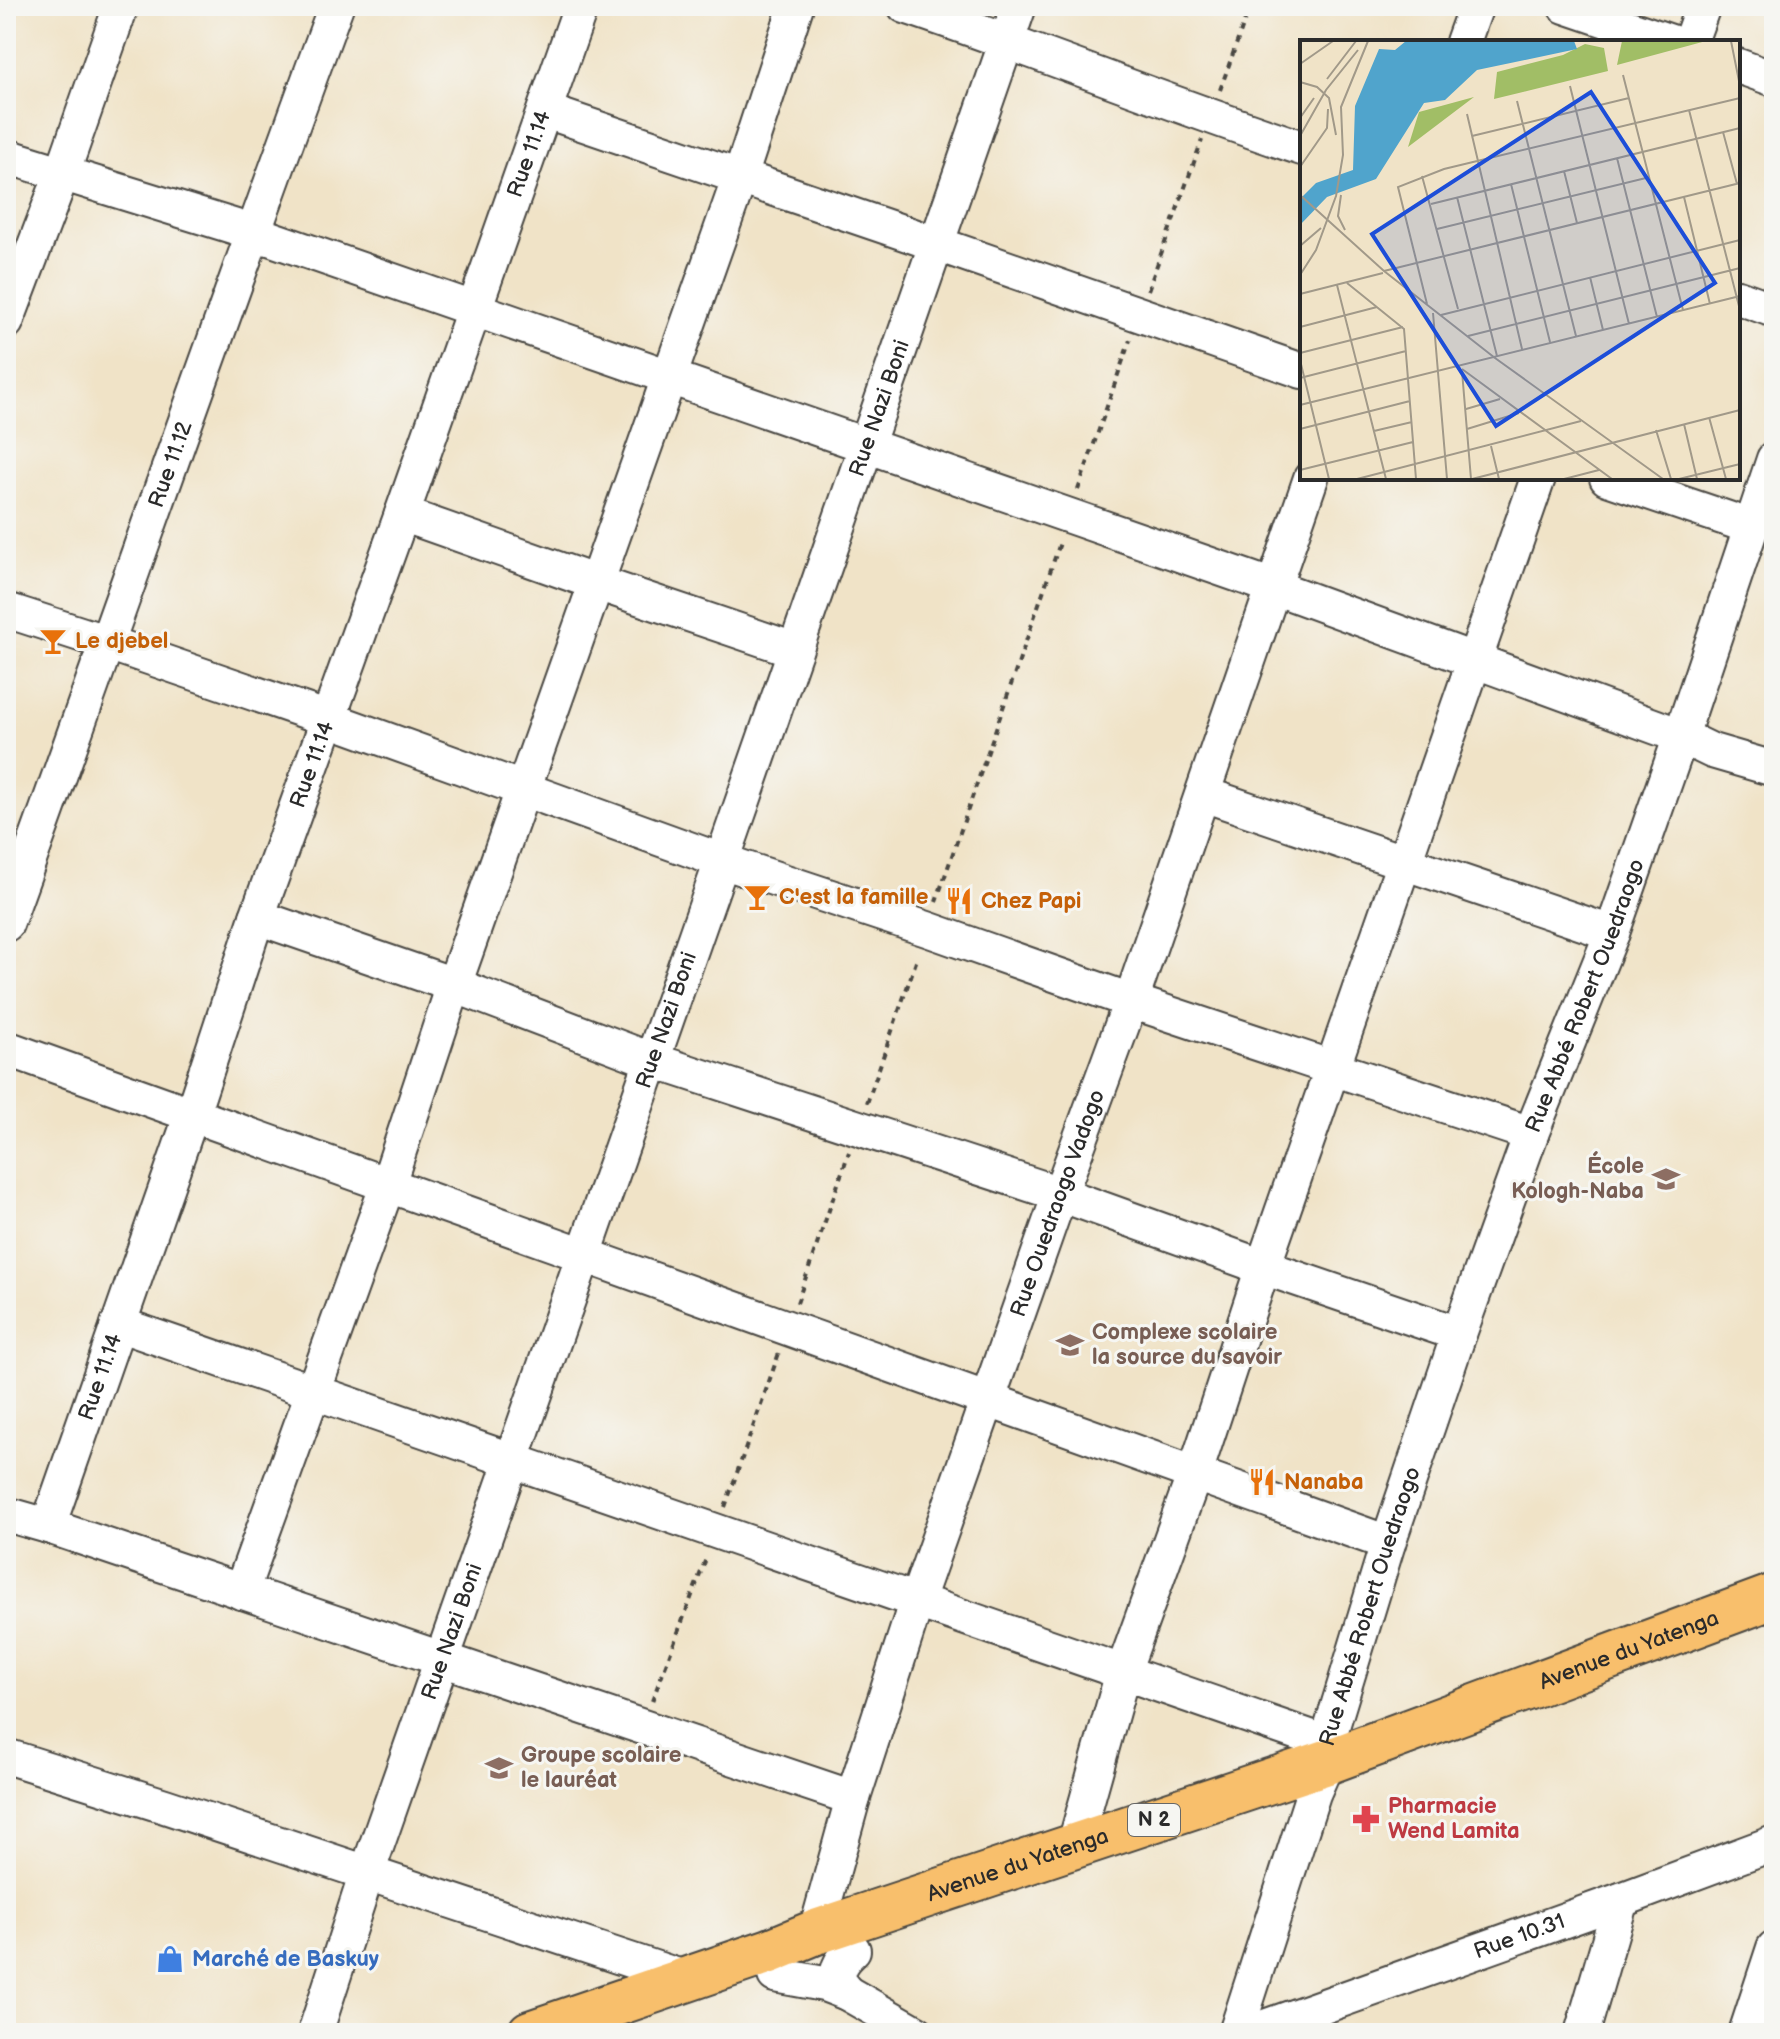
<svg xmlns="http://www.w3.org/2000/svg" width="1780" height="2039" font-family="'Balsamiq Sans',sans-serif">
	<style>
		.lines { fill: none; stroke-linecap: round; stroke-linejoin: round }
		.minor-casing { stroke: #494742; stroke-width: 38 }
		.major-casing { stroke: #494742; stroke-width: 48 }
		.path { stroke: #494742; stroke-width: 4; stroke-dasharray: 6 6; stroke-linecap: butt }
		.minor { stroke: #fff; stroke-width: 34 }
		.major { stroke: #f8bf6c; stroke-width: 44 }
		.labels { text-anchor: middle; dominant-baseline: central; stroke-width: 6; stroke-linejoin: round; paint-order: stroke }
		.shield { fill: #f6f6f2; stroke: #686867; stroke-width: 2 }
		.shield-label { font-size: 20px; font-weight: bold; fill: #2b2b2b }
		.street-label { font-size: 22px; fill: #2b2b2b; stroke: #f6f6f2 }
		.food-label { font-size: 22px; font-weight: bold; fill: #c56008; stroke: #f6f6f2; text-anchor: start }
		.education-label { font-size: 22px; font-weight: bold; fill: #785e54; stroke: #f6f6f2; text-anchor: start }
		.health-label { font-size: 22px; font-weight: bold; fill: #be3a42; stroke: #f6f6f2; text-anchor: start }
		.shop-label { font-size: 22px; font-weight: bold; fill: #366cbe; stroke: #f6f6f2; text-anchor: start }
		.inset-road { fill: none; stroke: #a19989; stroke-width: 2 }
		.view { fill: #1d4ed8; fill-opacity: 0.15; stroke: #1d4ed8; stroke-width: 4 }
		.inset-edge { fill: none; stroke: #2b2b2b; stroke-width: 4 }
	</style>
	<rect width="100%" height="100%" fill="#f6f6f2"/>
	<filter id="ink" filterUnits="userSpaceOnUse"><feTurbulence type="fractalNoise" baseFrequency=".0125" numOctaves="2"/><feDisplacementMap in="SourceGraphic" scale="16" xChannelSelector="R" yChannelSelector="G"/><feConvolveMatrix kernelMatrix="1 2 1 2 8 2 1 2 1" color-interpolation-filters="sRGB"/></filter>
	<filter id="wash" filterUnits="userSpaceOnUse"><feTurbulence type="fractalNoise" baseFrequency=".006" numOctaves="4" result="noise"/><feDisplacementMap in="SourceGraphic" scale="32" xChannelSelector="R" yChannelSelector="G"/><feGaussianBlur stdDeviation="1.8" result="paint"/><feColorMatrix in="noise" values="0 0 0 0 0 0 0 0 0 0 0 0 0 0 0 0 0 1.4 0 .05"/><feComposite in="paint" operator="in"/></filter>
	<g filter="url(#wash)">
		<rect width="100%" height="100%" fill="#f0e3c7"/>
	</g>
	<g filter="url(#ink)">
		<g class="lines">
			<g class="minor-casing">
				<g id="minor">
					<path d="M905,6C1039,51 1169,104 1302,148"/>
					<polyline points="1565,6 1671,42"/>
					<polyline points="1463,42 1476,6"/>
					<polyline points="1690,42 1703,6"/>
					<polyline points="1738,66 1774,79"/>
					<polyline points="546,111 937,244 1302,371"/>
					<polyline points="6,156 252,232 1274,587 1681,736 1712,751 1774,769"/>
					<polyline points="1738,297 1774,310"/>
					<polyline points="6,322 62,174 121,6"/>
					<polyline points="1607,478 1752,527"/>
					<polyline points="402,514 597,583 795,650"/>
					<polyline points="6,610 108,643 329,719 722,861 927,929 1131,1001 1531,1134"/>
					<polyline points="1203,794 1612,933"/>
					<polyline points="257,917 454,985 651,1060 1060,1194 1263,1267 1459,1334"/>
					<path id="s1" d="M6,924C117,618 223,311 336,6"/>
					<polyline points="6,1048 1388,1543"/>
					<polyline points="118,1324 1327,1743"/>
					<polyline points="6,1514 48,1526 853,1798"/>
					<path id="s2" d="M48,1526L192,1114L257,917L402,514L581,6"/>
					<polyline points="241,1592 388,1184 454,985 740,177 796,6"/>
					<polyline points="6,1756 165,1806 687,1979"/>
					<polyline points="1074,1847 1123,1672 1195,1473 1263,1267 1538,478"/>
					<path id="s3" d="M816,1932L853,1798L917,1600L1060,1194L1131,1001L1311,478"/>
					<polyline points="775,1975 824,1984 847,1993 917,2033"/>
					<path d="M847,1993L837,1981C837,1966 842,1960 853,1950"/>
					<path id="s4" d="M1265,2027L1621,1900L1774,1843"/>
					<path id="s5" d="M315,2033L367,1873L722,861L1019,6"/>
					<path id="s6" d="M1236,2033L1313,1794L1327,1762V1743L1388,1543L1459,1334L1531,1134L1612,933L1681,736L1774,459"/>
					<polyline points="1582,2033 1621,1900"/>
					<polyline points="1746,2033 1774,1948"/>
				</g>
			</g>
			<g class="major-casing">
				<g id="major">
					<path id="s7" d="M530,2033L770,1951L816,1932L1327,1762L1774,1596"/>
				</g>
			</g>
			<g class="path">
				<polyline points="1220,90 1250,6"/>
				<polyline points="1148,290 1202,140"/>
				<polyline points="1078,490 1130,340"/>
				<polyline points="936,902 1061,540"/>
				<polyline points="867,1103 918,956"/>
				<polyline points="797,1303 849,1152"/>
				<polyline points="725,1507 779,1353"/>
				<polyline points="652,1701 707,1556"/>
			</g>
			<use href="#minor" class="minor"/>
			<use href="#major" class="major"/>
		</g>
	</g>
	<defs>
		<g id="bar-bare" transform="scale(2.16)"><path d="M-6-5H6L.8 .8V4.5H3.5V6h-7V4.5H-.8V.8Z" fill="#e8710a" stroke="#f6f6f2" stroke-width="2.5" paint-order="stroke"/></g>
		<g id="restaurant-bare" transform="scale(2.16)"><path d="M-5-6h1v4h1v-4h1v4h1v-4h1v5L-1.5 .5V6h-2V.5L-5-1ZM5-6V6H3V1.5H1.5Q1.5-4 5-6Z" fill="#e8710a" stroke="#f6f6f2" stroke-width="2.5" paint-order="stroke"/></g>
		<g id="school-bare" transform="scale(2.16)"><path d="M0-5L7-2L0 1L-7-2ZM-4 1L0 2.5L4 1V4Q0 6-4 4Z" fill="#8d6e63" stroke="#f6f6f2" stroke-width="2.5" paint-order="stroke"/></g>
		<g id="pharmacy-bare" transform="scale(2.16)"><path d="M-2-6h4v4h4v4h-4v4h-4v-4h-4v-4h4Z" fill="#e0444e" stroke="#f6f6f2" stroke-width="2.5" paint-order="stroke"/></g>
		<g id="shop-bare" transform="scale(2.16)"><path d="M-5-2.5h2.3a2.7 3.5 0 0 1 5.4 0H5L5.5 6h-11ZM-1.5-2.5h3a1.5 2.3 0 0 0-3 0Z" fill="#3f7fe0" stroke="#f6f6f2" stroke-width="2.5" paint-order="stroke"/></g>
	</defs>
	<g fill-rule="evenodd">
		<use href="#bar-bare" x="53" y="641"/>
		<use href="#bar-bare" x="757" y="897"/>
		<use href="#restaurant-bare" x="959" y="901"/>
		<use href="#school-bare" x="1666" y="1179"/>
		<use href="#school-bare" x="1070" y="1345"/>
		<use href="#restaurant-bare" x="1262" y="1482"/>
		<use href="#school-bare" x="499" y="1768"/>
		<use href="#pharmacy-bare" x="1366" y="1819"/>
		<use href="#shop-bare" x="170" y="1959"/>
	</g>
	<g class="labels">
		<rect class="shield" x="1128" y="1804" width="52" height="32" rx="6"/>
		<g class="shield-label">
			<text x="1154" y="1820">N 2</text>
		</g>
		<g class="street-label">
			<text stroke="none"><textPath href="#s2" startOffset="1454">Rue 11.14</textPath></text>
			<text stroke="none"><textPath href="#s5" startOffset="1720">Rue Nazi Boni</textPath></text>
			<text stroke="none"><textPath href="#s1" startOffset="488">Rue 11.12</textPath></text>
			<text stroke="none"><textPath href="#s2" startOffset="806">Rue 11.14</textPath></text>
			<text stroke="none"><textPath href="#s6" startOffset="1096">Rue Abbé Robert Ouedraogo</textPath></text>
			<text stroke="none"><textPath href="#s5" startOffset="1072">Rue Nazi Boni</textPath></text>
			<text stroke="none"><textPath href="#s3" startOffset="768">Rue Ouedraogo Vadogo</textPath></text>
			<text stroke="none"><textPath href="#s2" startOffset="158">Rue 11.14</textPath></text>
			<text stroke="none"><textPath href="#s6" startOffset="448">Rue Abbé Robert Ouedraogo</textPath></text>
			<text stroke="none"><textPath href="#s5" startOffset="424">Rue Nazi Boni</textPath></text>
			<text stroke="none"><textPath href="#s7" startOffset="1164">Avenue du Yatenga</textPath></text>
			<text stroke="none"><textPath href="#s7" startOffset="516">Avenue du Yatenga</textPath></text>
			<text stroke="none"><textPath href="#s4" startOffset="270">Rue 10.31</textPath></text>
		</g>
		<g class="food-label">
			<text x="75" y="641">Le djebel</text>
			<text x="779" y="897">C'est la famille</text>
			<text x="981" y="901">Chez Papi</text>
			<text x="1284" y="1482">Nanaba</text>
		</g>
		<g class="education-label">
			<text x="1644" y="1166" text-anchor="end">École<tspan x="1644" dy="25">Kologh-Naba</tspan></text>
			<text x="1092" y="1332">Complexe scolaire<tspan x="1092" dy="25">la source du savoir</tspan></text>
			<text x="521" y="1755">Groupe scolaire<tspan x="521" dy="25">le lauréat</tspan></text>
		</g>
		<g class="health-label">
			<text x="1388" y="1806">Pharmacie<tspan x="1388" dy="25">Wend Lamita</tspan></text>
		</g>
		<g class="shop-label">
			<text x="192" y="1959">Marché de Baskuy</text>
		</g>
	</g>
	<g transform="translate(1300 40)">
		<rect width="440" height="440" fill="#f0e3c7"/>
		<path d="M322,1H406L317,25ZM285,4L304,8L308,31L194,59L197,32L263,15ZM174,57L108,107L119,72Z" fill="#a1be66"/>
		<path d="M106,1H274L277,9L177,30L145,60L124,63L76,139L27,157L0,185V159L16,143L53,130L55,66L79,9L95,10Z" fill="#50a4cc"/>
		<path class="inset-road" d="M431,1L440,46M0,24L33,1M323,35L383,270M27,39L56,1M0,42L17,47L29,58L36,95M270,46L329,284M217,61L276,296M389,70L440,270M167,74L222,309M0,78L14,58M423,92L437,144M0,96L26,50L58,10M172,96L329,58M317,118L357,277M0,127L27,88L28,69M264,131L277,183M122,136L158,269M211,144L250,302M0,155L84,231L195,318L363,439M41,155L38,176L45,190M157,157L197,316M384,157L410,264M131,164L440,88M137,189L350,137M0,206L21,188M84,231L440,143M0,235L16,210L36,156L43,115L41,67L68,1M290,237L303,290M47,243L104,289L116,439M37,245L86,439M0,254L83,233M127,264L98,147L144,129L440,58M133,273L147,439M141,275L440,200M0,287L77,267M168,296L440,228M0,313L103,287M0,320L29,439M162,329L312,439M162,331L171,439M0,338L106,311M0,365L440,256M166,369L200,359M409,377L426,439M384,384L397,439M0,389L110,361M167,389L219,373M356,390L371,439M74,391L112,382M191,406L199,439M0,430L113,402M57,439L281,381M172,439L440,370M264,439L299,430M379,439L440,424"/>
		<path class="view" d="M291,52L415,243L196,386L72,194Z"/>
		<rect width="440" height="440" class="inset-edge"/>
	</g>
	<rect width="1780" height="2039" fill="none" stroke="#f6f6f2" stroke-width="32"/>
</svg>
